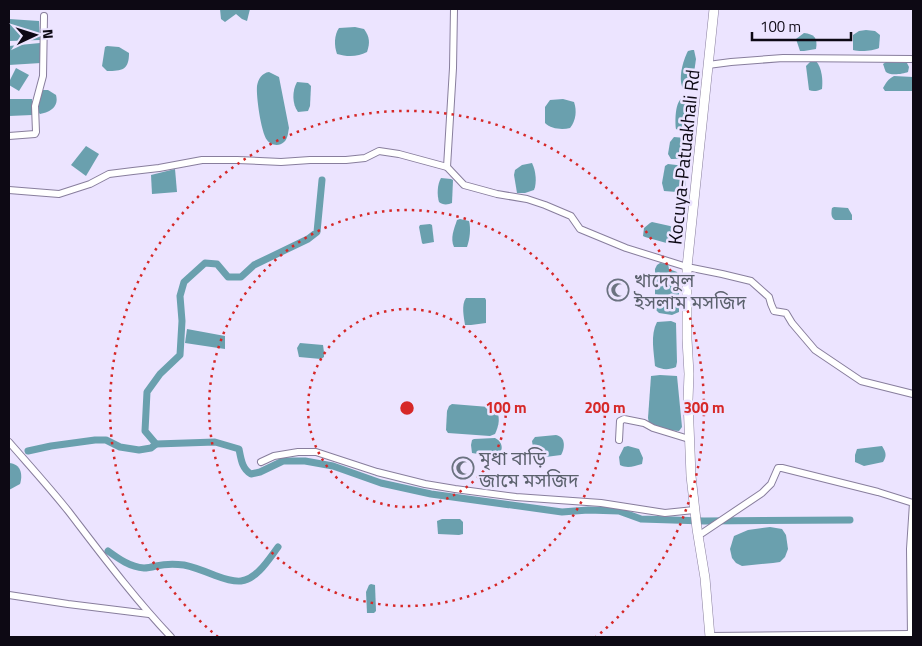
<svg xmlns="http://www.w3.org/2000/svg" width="922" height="646" font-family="'Titillium Web','Noto Sans Bengali',sans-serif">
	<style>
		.water { fill: #6aa0ae }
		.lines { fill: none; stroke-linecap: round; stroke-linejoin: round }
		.canal { stroke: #6aa0ae; stroke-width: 7 }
		.minor-casing { stroke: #887e9d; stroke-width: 8 }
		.secondary-casing { stroke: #887e9d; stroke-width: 10 }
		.minor { stroke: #fff; stroke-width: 6 }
		.secondary { stroke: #fff; stroke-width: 9 }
		.ring { fill: none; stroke: #d62828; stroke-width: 2.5; stroke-dasharray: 2.5 5 }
		.labels { text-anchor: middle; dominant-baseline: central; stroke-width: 5; stroke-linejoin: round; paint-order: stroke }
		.street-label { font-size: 19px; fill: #0d0914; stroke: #ece4ff }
		.worship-label { font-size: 19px; fill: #5b616d; stroke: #ece4ff; text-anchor: start }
		.centre { fill: #d62828; stroke: #ece4ff; stroke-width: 2.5 }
		.ring-label { font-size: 15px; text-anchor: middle; font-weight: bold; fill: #d62828; stroke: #ece4ff; stroke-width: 5; stroke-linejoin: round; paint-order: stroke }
	</style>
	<rect width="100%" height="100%" fill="#ece4ff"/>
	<g class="water">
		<polygon points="220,9 250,9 247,21 242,19 236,14 225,22 221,19"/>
		<polygon points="9,19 39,21 40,40 9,41"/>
		<path d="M355,27L364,29C370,37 370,43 367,52C358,57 347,57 337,54C334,46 334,35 339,28Z"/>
		<path d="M866,30L875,31L880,35L879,48C873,51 860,52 853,50V35L859,31Z"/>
		<path d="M804,33C814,34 818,38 816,49L804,51H800L796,39Z"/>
		<polygon points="40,43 41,63 9,65 9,46"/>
		<path d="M107,46L119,47L129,53C129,70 122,71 107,71L102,66L105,47Z"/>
		<path d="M692,50H694L696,59L692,87L688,90H684C677,81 683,60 688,51Z"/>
		<path d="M811,61H816C822,68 823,80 822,89C818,91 813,92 809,90L806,66Z"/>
		<path d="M886,62L907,63L909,67L908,72C903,74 890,76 886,72C885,71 884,66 883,64Z"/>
		<polygon points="16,68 29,75 19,91 9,85 9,82"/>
		<path d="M269,72L279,77L289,128C288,132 288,139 284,142C279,147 270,145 267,140C261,132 256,96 257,86C258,79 262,73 269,72Z"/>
		<path d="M894,76L913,77V91H885L883,88C886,83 888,79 894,76Z"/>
		<path d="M297,82L308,83L311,86L310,106L308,111L298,112C292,104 292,91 297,82Z"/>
		<path d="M43,90H48L56,95C59,106 51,112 40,114L38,112C35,106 38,95 43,90Z"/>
		<path d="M689,96C696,104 692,122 687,131L684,132L676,129C675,122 675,104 681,99C683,97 686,96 689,96Z"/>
		<polygon points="9,99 32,99 32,115 9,116"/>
		<path d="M563,99L574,102C577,110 576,121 570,128C562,130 551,129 545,123V107L550,100Z"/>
		<path d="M674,137L685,138L690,142C689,154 683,160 671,159L668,154L670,142Z"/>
		<polygon points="86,146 99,154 86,176 71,165"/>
		<path d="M532,163C536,171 537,183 534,190L525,193H517L514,175L515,170L522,165Z"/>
		<polygon points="668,164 685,166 687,170 685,190 677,192 664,191 662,183 665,166"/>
		<polygon points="175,169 177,192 152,194 151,175"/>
		<path d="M441,178L451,179L453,180L452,203C448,205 442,205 439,202C437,195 437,185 441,178Z"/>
		<path d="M834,207L848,208L852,215V220H835C831,218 831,213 832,208Z"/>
		<path d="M460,219L469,221C471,228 470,239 467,247H454C450,238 454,229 457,220Z"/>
		<path d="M652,222L670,226L674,228C674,234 675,240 670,244L645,237L643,236L644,228L650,223Z"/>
		<polygon points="430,224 432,225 434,242 423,244 422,243 419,227 420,225"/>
		<polygon points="660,263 668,264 669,269 677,272 679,277 679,312 672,315 659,313 655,309 655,269 657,265"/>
		<path d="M466,298H485L486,300V323L471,325H465C464,317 461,305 466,298Z"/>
		<path d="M671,321L676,323L677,362L676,367C669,370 662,370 655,366C654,352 650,335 657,322Z"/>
		<polygon points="187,329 225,336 225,349 185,343"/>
		<polygon points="300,343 323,345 324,352 324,357 321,359 299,357 297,348"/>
		<polygon points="660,375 677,376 682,427 679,431 668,430 649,424 648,418 651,376"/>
		<path d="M452,404L489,407L495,408C501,417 499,425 495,434L490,436L448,433L446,430L447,411L449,406Z"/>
		<path d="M556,435C566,437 565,448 561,455L538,458L534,454L532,441L535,437Z"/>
		<path d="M495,438C502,441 505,451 497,454C492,456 477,454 472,453L471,445L472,440L474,439Z"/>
		<path d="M628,446L639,449L643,458L642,464C634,466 628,469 620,465L619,457L624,447Z"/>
		<path d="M882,446C886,452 887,456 883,462L864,466L855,462V455L857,449Z"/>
		<path d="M9,463C21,464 23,474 20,484L9,490Z"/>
		<polygon points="442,519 460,519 463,522 463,534 459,535 438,534 437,521"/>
		<polygon points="770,527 782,529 786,535 788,549 785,557 780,562 773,563 742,566 736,563 732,558 730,549 734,536 748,530"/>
		<polygon points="371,584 375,585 376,611 374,613 367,613 366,592 369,585"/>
	</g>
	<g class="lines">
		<g class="canal">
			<path d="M322,180L317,232L308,239L254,265L241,277H228L217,264L205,263L184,282L180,296L182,321L180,355L160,374L147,392L145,431L156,444L215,442L239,449C241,459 242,469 251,474L260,472L283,461H305L333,466L381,483L431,494L562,512L588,510L619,511L641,519L704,521L850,520"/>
			<polyline points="28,451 51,446 95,440 106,440 120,447 139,450 151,448 156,444"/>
			<path d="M108,551C119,559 130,567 144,568C148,568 152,567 156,566C165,564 175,564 184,565C194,567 204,571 214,575C222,578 232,582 241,581C257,579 269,559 278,547"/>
		</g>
		<g class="minor-casing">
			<g id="minor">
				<polyline points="708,65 731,62 783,58 911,59"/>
				<polyline points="9,136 35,134 36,132 35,106 43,76 44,16"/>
				<polyline points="447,167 464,185 497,194 527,199 545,205 571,216 580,229 626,248 687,267 722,274 751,281 769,297 771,304 774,311 786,313 792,323 815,350 861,381 913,394"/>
				<polyline points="9,190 59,194 90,184 109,174 133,171 159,168 202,160 237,160 281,162 310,160 346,160 365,158 379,151 399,154 447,167 453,68 454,9"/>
				<polyline points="619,440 620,421 624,419 644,423 653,428 689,439"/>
				<path d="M9,442C29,465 50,488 69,512C102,555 134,598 171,637"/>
				<polyline points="261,462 274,456 298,452 316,452 377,472 425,484 455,489 516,497 601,503 665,513 694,510"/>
				<polyline points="698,536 762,493 771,484 778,468 782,468 878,492 913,503 910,549 911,637"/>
				<polyline points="9,595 68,604 149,614"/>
				<polyline points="710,636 910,634"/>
			</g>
		</g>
		<g class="secondary-casing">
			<polyline id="secondary" points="710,637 705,578 697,529 691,476 688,400 689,374 687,339 687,267 714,9"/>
		</g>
		<use href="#minor" class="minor"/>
		<use href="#secondary" class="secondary"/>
	</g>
	<g class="ring">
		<circle cx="407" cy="408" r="99"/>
		<circle cx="407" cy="408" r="198"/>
		<path d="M218 637A297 297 0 1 1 596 637"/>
	</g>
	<defs>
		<g id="mosque-ring" transform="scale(1.125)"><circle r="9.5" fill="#ece4ff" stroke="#6b7280" stroke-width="1.5"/><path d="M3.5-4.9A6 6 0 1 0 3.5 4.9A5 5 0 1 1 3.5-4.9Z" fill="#6b7280"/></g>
	</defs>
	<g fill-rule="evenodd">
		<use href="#mosque-ring" x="618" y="290"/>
		<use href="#mosque-ring" x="463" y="468"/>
	</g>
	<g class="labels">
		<g class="street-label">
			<text transform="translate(683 157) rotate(-84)">Kocuya-Patuakhali Rd</text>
		</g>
		<g class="worship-label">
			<text x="634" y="279">খাদেমুল<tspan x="634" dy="22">ইসলাম মসজিদ</tspan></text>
			<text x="479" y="457">মৃধা বাড়ি<tspan x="479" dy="22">জামে মসজিদ</tspan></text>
		</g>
	</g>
	<circle cx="407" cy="408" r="8" class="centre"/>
	<g class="ring-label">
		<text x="506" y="413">100 m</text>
		<text x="605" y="413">200 m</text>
		<text x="704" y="413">300 m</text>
	</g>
	<rect width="922" height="646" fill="none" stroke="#0d0914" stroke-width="20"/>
	<g transform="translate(35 35) rotate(86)" stroke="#ece4ff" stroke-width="4" paint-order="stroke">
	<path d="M0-4L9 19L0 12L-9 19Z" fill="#0d0914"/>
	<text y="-8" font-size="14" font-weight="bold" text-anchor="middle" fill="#0d0914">N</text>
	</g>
	<path d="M752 32v8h99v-8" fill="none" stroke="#0d0914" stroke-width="2.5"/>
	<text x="760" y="32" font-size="15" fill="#0d0914" stroke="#ece4ff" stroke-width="4" paint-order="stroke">100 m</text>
</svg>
